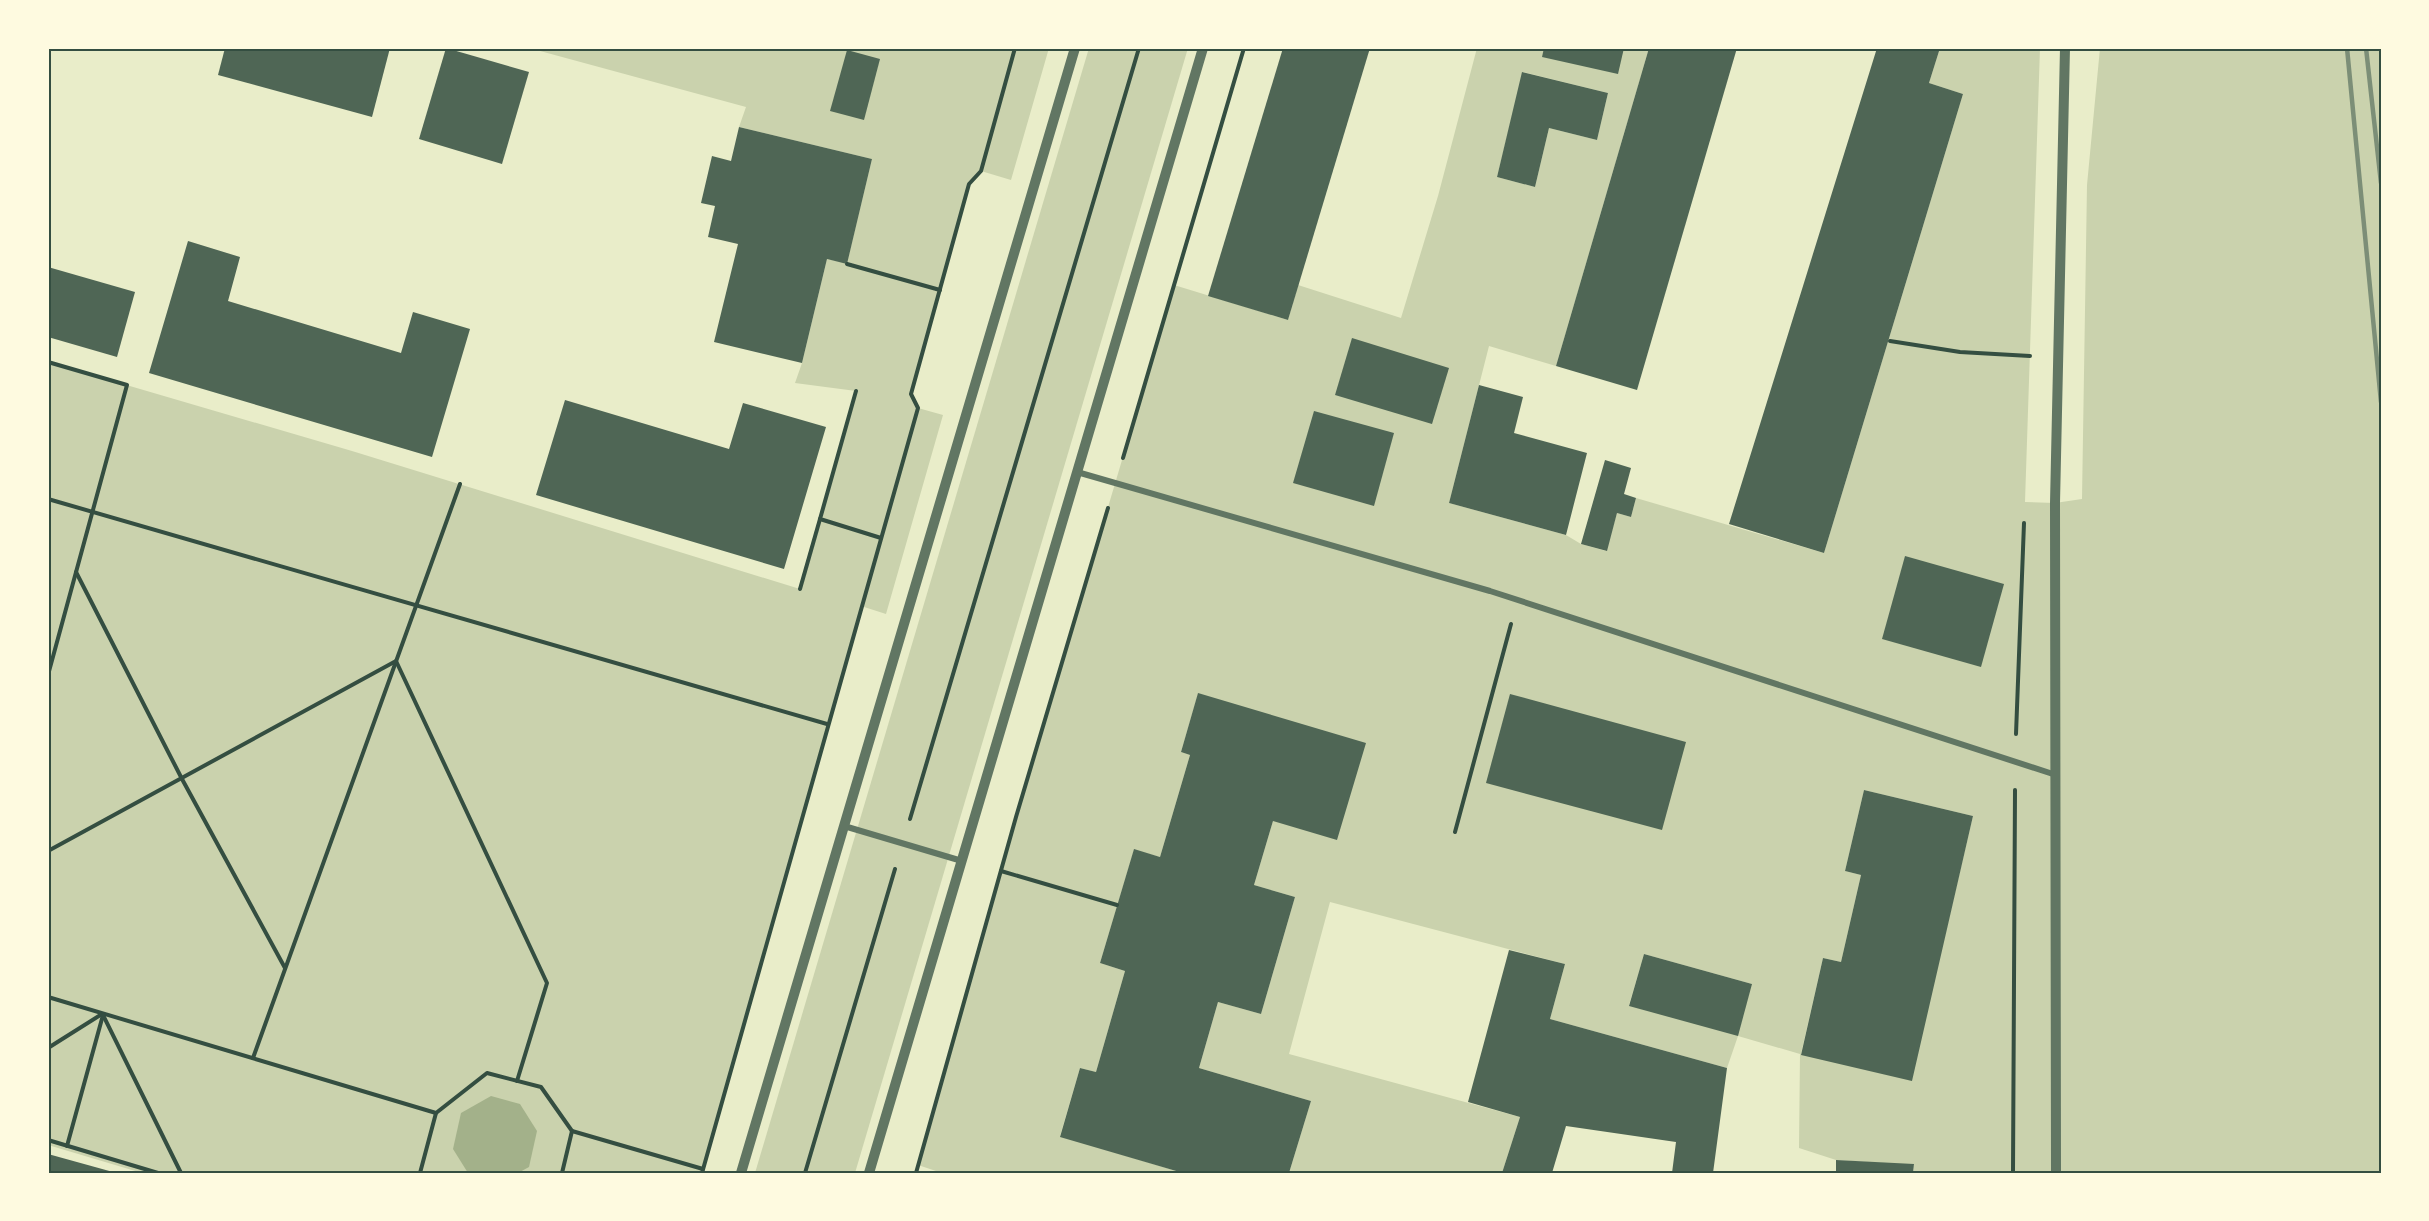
<svg xmlns="http://www.w3.org/2000/svg" width="2429" height="1221" font-family="'DejaVu Sans',sans-serif">
	<style>
		.green { fill: #cad2ad; fill-rule: evenodd }
		.water { fill: #a3b18a }
		.building { fill: #4f6655 }
		.lines { fill: none; stroke-linecap: round; stroke-linejoin: round }
		.path { stroke: #344e41; stroke-width: 4 }
		.minor { stroke: #617663; stroke-width: 6 }
		.tertiary { stroke: #617663; stroke-width: 10 }
		.rail { stroke: #7c8e77; stroke-width: 4.5 }
		.neatline { fill: none; stroke: #344e41; stroke-width: 2 }
	</style>
	<rect width="100%" height="100%" fill="#e9edc9"/>
	<g class="green">
		<polygon points="529,48 1049,48 1011,180 981,171 969,184 911,394 918,408 943,415 886,614 861,606 702,1173 142,1173 48,1145 48,362 352,451 800,589 856,391 795,383 802,363 827,259 847,263 872,159 739,127 746,107"/>
		<polygon points="1089,48 1188,48 855,1173 755,1173"/>
		<path d="M1477,48H1649L1556,366L1489,346L1449,503L1566,535L1581,544L1606,551L1617,513L1631,517L1636,498L1824,553L1963,94L1929,83L1940,48H2040L2025,502L2055,503L2082,499L2087,185L2100,48H2381V1173H1913L1914,1165L1836,1160L1799,1148L1800,1054L1738,1036L1727,1068L1550,1019L1565,964L1330,902L1289,1054L1520,1117L1502,1173H1289L1311,1101L1199,1068L1218,1002L1261,1014L1295,897L1254,885L1273,821L1198,694L1181,752L1190,755L1160,857L1134,850L1100,963L1125,971L1096,1072L1080,1068L1060,1136L1183,1173H942L918,1165L1016,817L1174,285L1288,320L1298,285L1401,318L1438,196ZM1523,72L1608,93L1597,140L1549,128L1535,187L1497,177ZM1864,790L1973,816L1911,1080L1801,1054L1823,958L1841,962L1861,875L1845,871ZM1644,954L1752,984L1629,1005Z"/>
	</g>
	<polygon class="water" points="491,1096 520,1104 537,1131 529,1167 518,1173 468,1173 453,1149 461,1113"/>
	<g class="building">
		<polygon points="225,48 390,48 372,117 218,75"/>
		<polygon points="446,48 529,72 502,164 419,139"/>
		<polygon points="1283,48 1370,48 1288,320 1208,296"/>
		<polygon points="1544,48 1624,48 1618,74 1542,57"/>
		<polygon points="1649,48 1737,48 1637,390 1556,366"/>
		<polygon points="1877,48 1940,48 1929,83 1963,94 1824,553 1729,524"/>
		<polygon points="847,50 880,59 864,120 830,111"/>
		<polygon points="1522,72 1608,93 1597,140 1549,128 1535,187 1497,177"/>
		<polygon points="739,127 872,159 847,264 827,259 802,363 714,342 738,244 708,237 715,206 701,203 712,156 731,161"/>
		<polygon points="188,241 240,257 228,301 401,353 413,312 470,329 432,457 149,373"/>
		<polygon points="48,267 135,292 117,357 48,337"/>
		<polygon points="1352,338 1449,368 1432,424 1335,395"/>
		<polygon points="1479,385 1523,397 1514,433 1587,453 1566,535 1449,503"/>
		<polygon points="565,400 729,449 743,403 826,427 784,569 536,495"/>
		<polygon points="1314,411 1394,433 1374,506 1293,483"/>
		<polygon points="1605,460 1631,468 1624,494 1636,498 1631,517 1617,513 1607,551 1581,544"/>
		<polygon points="1905,556 2004,584 1981,667 1882,639"/>
		<polygon points="1198,693 1366,743 1337,840 1273,821 1254,885 1295,897 1261,1014 1218,1002 1199,1068 1311,1101 1289,1173 1183,1173 1060,1137 1080,1068 1096,1072 1125,971 1100,963 1134,849 1160,857 1190,755 1181,752"/>
		<polygon points="1510,694 1686,742 1662,830 1486,783"/>
		<polygon points="1864,790 1973,816 1912,1081 1801,1055 1823,958 1841,962 1861,875 1845,871"/>
		<polygon points="1509,950 1565,964 1550,1019 1727,1068 1713,1173 1672,1173 1676,1142 1566,1126 1552,1173 1502,1173 1520,1117 1468,1102"/>
		<polygon points="1644,954 1752,984 1738,1036 1629,1006"/>
		<polygon points="48,1154 113,1172 113,1173 48,1173"/>
		<polygon points="1836,1160 1914,1164 1913,1173 1836,1173"/>
	</g>
	<g class="lines">
		<g class="path">
			<polyline points="847,264 940,290"/>
			<polyline points="1890,341 1960,352 2030,356"/>
			<polyline points="48,362 127,385 48,675"/>
			<polyline points="856,391 820,519 881,538"/>
			<polyline points="1123,458 1244,48"/>
			<polyline points="48,499 827,724"/>
			<polyline points="76,572 182,779 285,968"/>
			<polyline points="800,589 820,519"/>
			<polyline points="2016,734 2024,523"/>
			<polyline points="910,819 1139,48"/>
			<polyline points="1455,832 1511,624"/>
			<polyline points="48,851 396,661 547,983 517,1081"/>
			<polyline points="1001,871 1117,905"/>
			<polyline points="48,997 436,1113 487,1073 541,1087 572,1131 703,1169"/>
			<polyline points="103,1015 181,1173"/>
			<polyline points="48,1048 102,1014"/>
			<polyline points="253,1058 460,484"/>
			<polyline points="48,1140 158,1173"/>
			<polyline points="67,1146 103,1015"/>
			<polyline points="420,1173 436,1113"/>
			<polyline points="562,1173 572,1131"/>
			<polyline points="702,1173 918,408 911,394 969,184 981,171 1015,48"/>
			<polyline points="805,1173 895,869"/>
			<polyline points="916,1173 1016,817 1108,508"/>
			<polyline points="2013,1173 2015,790"/>
		</g>
		<g class="minor">
			<polyline points="1077,472 1490,591 2056,775"/>
			<polyline points="844,826 962,861"/>
		</g>
		<g class="tertiary">
			<polyline points="741,1173 1075,48"/>
			<polyline points="869,1173 1203,48"/>
			<polyline points="2056,1173 2055,503 2065,48"/>
		</g>
		<g class="rail">
			<polyline points="2347,48 2381,402"/>
			<polyline points="2366,48 2381,183"/>
		</g>
	</g>
	<rect width="2429" height="1221" fill="none" stroke="#fefae0" stroke-width="99"/>
	<rect x="50" y="50" width="2330" height="1122" class="neatline"/>
</svg>
